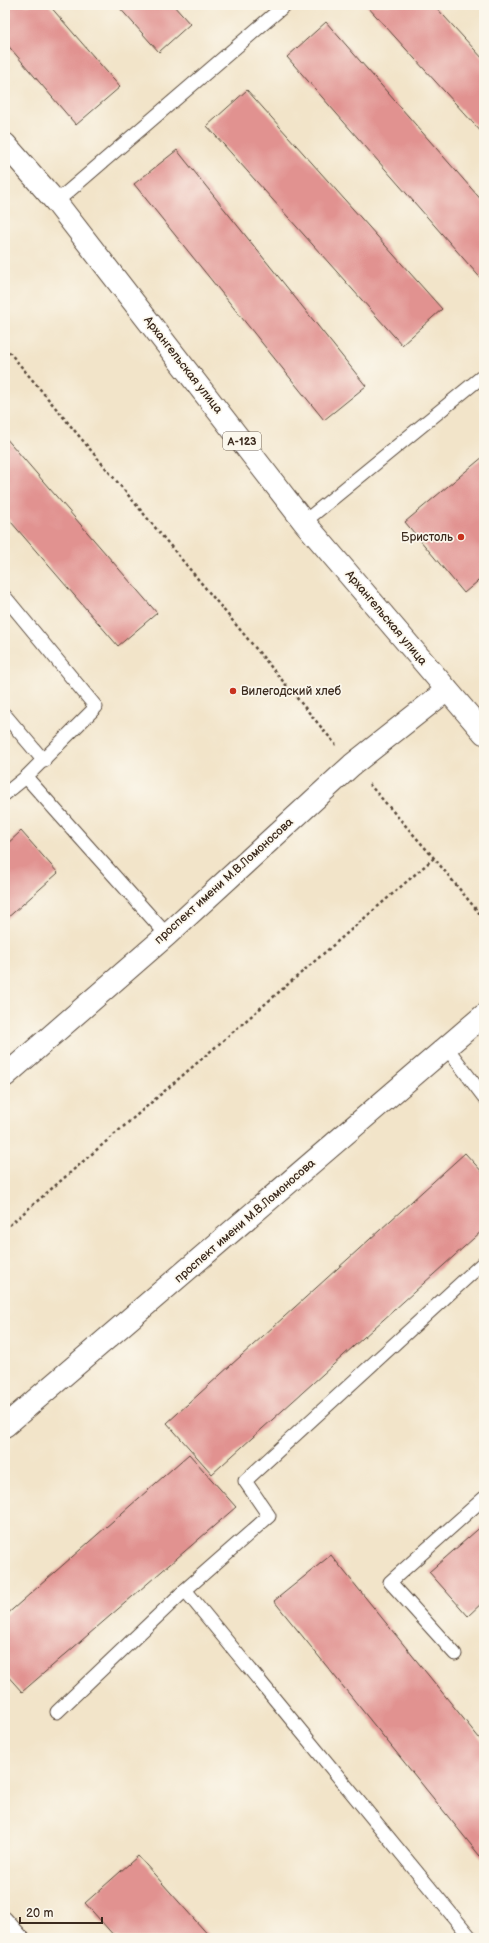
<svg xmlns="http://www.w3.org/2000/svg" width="489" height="1943" font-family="'Balsamiq Sans',sans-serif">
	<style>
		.building { fill: #e19290 }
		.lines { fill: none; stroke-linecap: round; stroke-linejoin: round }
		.lane-casing { stroke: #564638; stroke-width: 15 }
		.street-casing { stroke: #564638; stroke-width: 24 }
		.primary-casing { stroke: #564638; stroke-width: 24 }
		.path { stroke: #564638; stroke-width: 2.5; stroke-dasharray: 3 3; stroke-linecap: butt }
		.lane { stroke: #fff; stroke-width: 13 }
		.street { stroke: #fff; stroke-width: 22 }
		.primary { stroke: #fff; stroke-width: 22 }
		.poi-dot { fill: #c8321e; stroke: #fbf7ec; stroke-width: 1.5 }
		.labels { text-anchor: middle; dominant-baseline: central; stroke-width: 3.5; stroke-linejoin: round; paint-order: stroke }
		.shield { fill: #fbf7ec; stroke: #75685c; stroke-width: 1 }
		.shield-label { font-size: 11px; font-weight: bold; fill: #3b2a1e }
		.street-label { font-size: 12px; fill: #3b2a1e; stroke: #fbf7ec }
		.poi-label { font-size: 12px; fill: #3b2a1e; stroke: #fbf7ec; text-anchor: end }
	</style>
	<rect width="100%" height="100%" fill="#fbf7ec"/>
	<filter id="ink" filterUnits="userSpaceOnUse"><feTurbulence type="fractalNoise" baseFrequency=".025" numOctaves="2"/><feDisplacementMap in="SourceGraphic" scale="8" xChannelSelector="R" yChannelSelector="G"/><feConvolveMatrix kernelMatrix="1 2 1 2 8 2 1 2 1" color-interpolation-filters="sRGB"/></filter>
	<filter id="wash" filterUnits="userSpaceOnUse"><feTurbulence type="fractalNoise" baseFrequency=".012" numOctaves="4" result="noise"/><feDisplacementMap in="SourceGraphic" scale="16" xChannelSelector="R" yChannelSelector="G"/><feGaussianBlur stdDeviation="0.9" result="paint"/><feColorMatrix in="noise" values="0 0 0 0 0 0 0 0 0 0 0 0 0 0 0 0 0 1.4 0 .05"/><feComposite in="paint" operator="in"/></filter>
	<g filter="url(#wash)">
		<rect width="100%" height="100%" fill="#f2e4c9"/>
		<g id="blocks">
			<g class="building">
				<polygon points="5,5 49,5 120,87 76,125 5,42"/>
				<polygon points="117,5 173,5 190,24 159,52"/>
				<polygon points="366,5 434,5 484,60 484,135"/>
				<polygon points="326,22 484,203 484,282 287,57"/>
				<polygon points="247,90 442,309 402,345 207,126"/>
				<polygon points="177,150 366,386 324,420 134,184"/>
				<polygon points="5,437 157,613 118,646 5,515"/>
				<polygon points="484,456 484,576 464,593 405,522"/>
				<polygon points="21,831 58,873 5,920 5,846"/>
				<polygon points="465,1153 484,1174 484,1229 212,1474 167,1423"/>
				<polygon points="189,1454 236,1507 22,1692 5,1673 5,1616"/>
				<polygon points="484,1524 484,1601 468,1616 429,1572"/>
				<polygon points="331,1555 484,1744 484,1861 274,1601"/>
				<polygon points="138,1856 211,1938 116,1938 85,1903"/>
			</g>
		</g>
	</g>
	<g filter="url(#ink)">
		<use href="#blocks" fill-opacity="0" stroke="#564638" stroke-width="1"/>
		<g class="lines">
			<g class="lane-casing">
				<g id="lane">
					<polyline points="56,202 285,5"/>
					<polyline points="304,522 484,375"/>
					<polyline points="5,597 96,707 26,777 167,935"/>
					<polyline points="5,715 44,761"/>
					<polyline points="5,794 26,777"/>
					<polyline points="447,1048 484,1097"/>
					<polyline points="185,1590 471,1938"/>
					<polyline points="455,1654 390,1582 484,1498"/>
					<polyline points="57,1712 185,1590 269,1516 245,1481 484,1262"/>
					<polyline points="5,1918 23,1938"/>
				</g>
			</g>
			<g class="street-casing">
				<g id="street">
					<polyline points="5,1076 167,935 352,765 447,690"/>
					<polyline points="5,1426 484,1015"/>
				</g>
			</g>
			<g class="primary-casing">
				<polyline id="primary" points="5,144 56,202 304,522 484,733"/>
			</g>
			<g class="path">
				<polyline points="5,347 336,745"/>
				<polyline points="369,784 434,858 484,919"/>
				<polyline points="5,1229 434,858"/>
			</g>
			<use href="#lane" class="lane"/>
			<use href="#street" class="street"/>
			<use href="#primary" class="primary"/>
		</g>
	</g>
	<g class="poi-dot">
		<circle cx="461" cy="537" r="4"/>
		<circle cx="233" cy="691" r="4"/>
	</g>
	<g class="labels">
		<rect class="shield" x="223" y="432" width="38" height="18" rx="3"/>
		<g class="shield-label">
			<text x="242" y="441">А-123</text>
		</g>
		<g class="street-label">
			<text transform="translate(183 365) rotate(52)">Архангельская улица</text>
			<text transform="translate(386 618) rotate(50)">Архангельская улица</text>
			<text transform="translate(224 881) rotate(-42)">проспект имени М.В.Ломоносова</text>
			<text transform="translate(245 1221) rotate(-41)">проспект имени М.В.Ломоносова</text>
		</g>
		<g class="poi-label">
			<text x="453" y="537">Бристоль</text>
			<text x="241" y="691" text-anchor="start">Вилегодский хлеб</text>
		</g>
	</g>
	<rect width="489" height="1943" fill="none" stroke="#fbf7ec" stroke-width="20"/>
	<path d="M20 1917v6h82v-6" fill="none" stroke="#3b2a1e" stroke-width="2"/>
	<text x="26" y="1917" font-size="12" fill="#3b2a1e" stroke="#fbf7ec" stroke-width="3" paint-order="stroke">20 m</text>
</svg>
